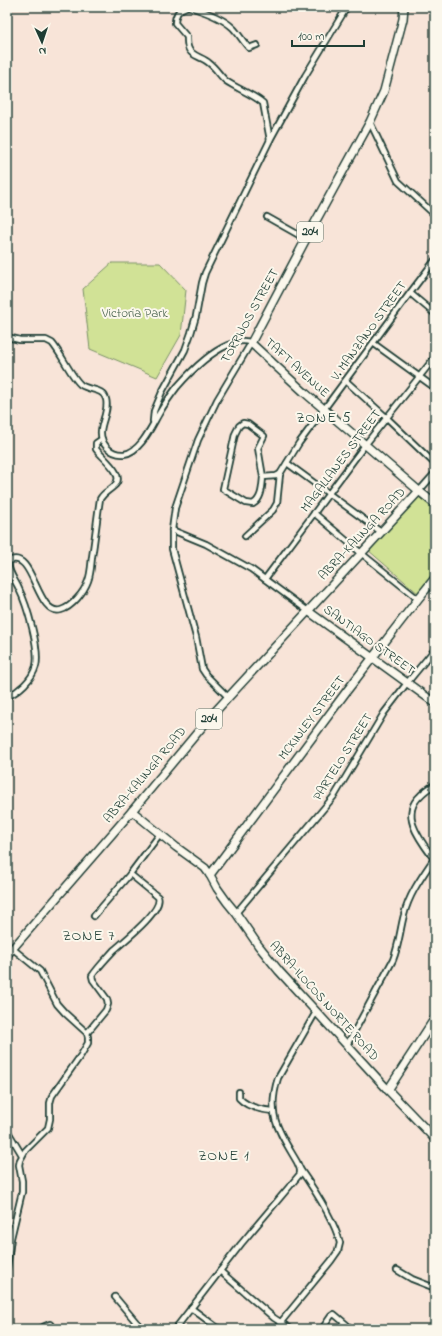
<svg xmlns="http://www.w3.org/2000/svg" width="442" height="1336" font-family="'Indie Flower',sans-serif">
	<style>
		.green { fill: #d1e296; stroke: #789065 }
		.lines { fill: none; stroke-linecap: round; stroke-linejoin: round }
		.street-casing { stroke: #1f3d34; stroke-width: 8 }
		.secondary-casing { stroke: #1f3d34; stroke-width: 10 }
		.primary-casing { stroke: #1f3d34; stroke-width: 10 }
		.street { stroke: #fbf7ec; stroke-width: 4.5 }
		.secondary { stroke: #fbf7ec; stroke-width: 7 }
		.primary { stroke: #fbf7ec; stroke-width: 7 }
		.labels { text-anchor: middle; dominant-baseline: central; stroke-width: 4; stroke-linejoin: round; paint-order: stroke }
		.shield { fill: #fbf7ec; stroke: #61756b; stroke-width: 1 }
		.shield-label { font-size: 12px; font-weight: bold; fill: #1f3d34 }
		.park-label { font-size: 13px; fill: #435e48; stroke: #fbf7ec }
		.street-label { font-size: 13px; fill: #1f3d34; stroke: #fbf7ec }
		.quarter-label { font-size: 15px; letter-spacing: 1px; fill: #1f3d34; stroke: #fbf7ec }
	</style>
	<rect width="100%" height="100%" fill="#f8e4d8"/>
	<filter id="ink" filterUnits="userSpaceOnUse"><feTurbulence type="fractalNoise" baseFrequency=".025" numOctaves="2"/><feDisplacementMap in="SourceGraphic" scale="8" xChannelSelector="R" yChannelSelector="G"/><feConvolveMatrix kernelMatrix="1 2 1 2 8 2 1 2 1" color-interpolation-filters="sRGB"/></filter>
	<g filter="url(#ink)">
		<g class="green">
			<polygon points="112,263 160,263 186,290 181,335 157,377 90,349 83,289"/>
			<polygon points="418,496 435,510 435,576 420,595 368,550"/>
		</g>
		<g class="lines">
			<g class="street-casing">
				<g id="street">
					<path d="M186,7C178,9 175,16 175,23L187,37C187,40 187,44 188,47C190,56 203,57 209,63C216,68 219,75 226,81C238,89 252,94 263,103L270,140"/>
					<path d="M190,7C203,11 224,19 233,28C239,34 243,42 249,48L257,45"/>
					<polyline points="370,122 398,181 435,215"/>
					<polyline points="267,217 306,239"/>
					<polyline points="410,293 435,314"/>
					<path d="M7,337L20,340H46L52,343C61,353 72,378 81,385C90,391 103,388 106,399C109,410 102,420 101,431C100,444 111,455 124,454C141,452 152,425 160,412C165,403 171,395 177,387C191,371 209,353 228,345C236,342 244,339 251,343L217,400L198,440L175,508L172,530V549L196,637L202,669L206,675L228,697"/>
					<polyline points="373,343 435,388"/>
					<polyline points="346,381 387,418 435,464"/>
					<polyline points="153,421 154,411 162,392 185,350 191,333 196,316 202,283 205,273 270,140 305,76 347,7"/>
					<polyline points="287,463 381,532"/>
					<path d="M263,477L258,448L264,436L248,424L243,423L239,426L235,434L223,489L246,503L253,504C262,499 262,487 263,477L276,476L280,474"/>
					<polyline points="419,491 435,473"/>
					<polyline points="314,513 361,553 418,599"/>
					<polyline points="172,530 206,544 251,569 308,611"/>
					<polyline points="245,536 273,510 277,503 280,474 299,443 410,293 435,260"/>
					<polyline points="265,579 365,445 435,357"/>
					<path d="M7,697C19,691 32,680 36,666C40,649 27,605 19,589C16,581 6,570 9,561C34,548 36,617 61,610C72,607 84,592 88,581C91,573 91,565 92,557C95,538 97,518 100,499C104,492 109,491 114,486C127,475 102,458 96,449V443L102,439"/>
					<path d="M434,859C421,841 399,815 420,796C424,791 430,788 435,784"/>
					<polyline points="236,913 335,795 384,713 407,683 435,649"/>
					<polyline points="94,916 130,874 160,834"/>
					<path d="M87,1033L106,1010L108,1004L107,999L93,980L92,976C98,967 107,958 114,950C124,941 164,910 158,897L130,874"/>
					<path d="M347,1045L393,960C399,945 400,930 404,915C409,894 423,875 435,857"/>
					<path d="M239,1092V1098C247,1107 262,1110 273,1111"/>
					<polyline points="7,1130 22,1155"/>
					<polyline points="7,1268 11,1238 22,1192 22,1181 19,1165 20,1160 25,1151 48,1128 50,1119 50,1103 52,1096 81,1055 88,1043 88,1037 87,1033 65,1013 57,1004 40,971 12,948"/>
					<polyline points="397,1270 412,1279 435,1288"/>
					<polyline points="220,1271 274,1318 291,1329"/>
					<polyline points="115,1297 136,1322 144,1329"/>
					<polyline points="191,1308 219,1329"/>
					<path d="M281,1322L331,1261L338,1251L340,1243C334,1219 314,1189 300,1169"/>
					<polyline points="7,1327 8,1329"/>
					<polyline points="40,1329 45,1326 50,1324 54,1329"/>
					<path d="M175,1329L241,1244L300,1174V1169L297,1162C279,1131 266,1116 278,1078L316,1012"/>
					<polyline points="322,1329 331,1316 334,1314 347,1325"/>
				</g>
			</g>
			<g class="secondary-casing">
				<g id="secondary">
					<polyline points="419,491 435,504"/>
					<polyline points="308,611 435,703"/>
					<polyline points="210,875 346,692 418,599 435,578"/>
					<polyline points="388,1090 435,1018"/>
				</g>
			</g>
			<g class="primary-casing">
				<g id="primary">
					<polyline points="132,811 176,847 205,868 210,875 217,888 227,902 236,913 258,945 279,971 388,1090 435,1139"/>
					<polyline points="7,955 132,811 212,715 419,491 304,392 251,343 306,239 370,122 384,91 403,19 404,7"/>
				</g>
			</g>
			<use href="#street" class="street"/>
			<use href="#secondary" class="secondary"/>
			<use href="#primary" class="primary"/>
		</g>
	</g>
	<g class="labels">
		<g class="shield">
			<rect x="297" y="222" width="26" height="20" rx="3"/>
			<rect x="196" y="709" width="26" height="20" rx="3"/>
		</g>
		<g class="shield-label">
			<text x="310" y="232">204</text>
			<text x="209" y="719">204</text>
		</g>
		<g class="park-label">
			<text x="135" y="313">Victoria Park</text>
		</g>
		<g class="street-label">
			<text transform="translate(250 316) rotate(-61)">TORRIJOS STREET</text>
			<text transform="translate(369 331) rotate(-54)">V. MANZANO STREET</text>
			<text transform="translate(297 368) rotate(42)">TAFT AVENUE</text>
			<text transform="translate(341 461) rotate(-53)">MAGALLANES STREET</text>
			<text transform="translate(362 534) rotate(-47)">ABRA-KALINGA ROAD</text>
			<text transform="translate(369 640) rotate(36)">SANTIAGO STREET</text>
			<text transform="translate(312 718) rotate(-53)">MCKINLEY STREET</text>
			<text transform="translate(343 757) rotate(-58)">PARTELO STREET</text>
			<text transform="translate(145 775) rotate(-50)">ABRA-KALINGA ROAD</text>
			<text transform="translate(324 1001) rotate(48)">ABRA-ILOCOS NORTE ROAD</text>
		</g>
		<g class="quarter-label">
			<text x="324" y="418">ZONE 5</text>
			<text x="89" y="936">ZONE 7</text>
			<text x="224" y="1156">ZONE 1</text>
		</g>
	</g>
	<rect width="442" height="1336" fill="none" stroke="#fbf7ec" stroke-width="24"/>
	<rect x="12" y="12" width="418" height="1312" fill="none" stroke="#1f3d34" stroke-width="1.5" filter="url(#ink)"/>
	<g transform="translate(42 42) rotate(177)" stroke="#fbf7ec" stroke-width="3" paint-order="stroke">
	<path d="M0-3L7 15L0 10L-7 15Z" fill="#1f3d34"/>
	<text y="-6" font-size="11" font-weight="bold" text-anchor="middle" fill="#1f3d34">N</text>
	</g>
	<path d="M292 40v6h72v-6" fill="none" stroke="#1f3d34" stroke-width="2"/>
	<text x="298" y="40" font-size="12" fill="#1f3d34" stroke="#fbf7ec" stroke-width="3" paint-order="stroke">100 m</text>
</svg>
